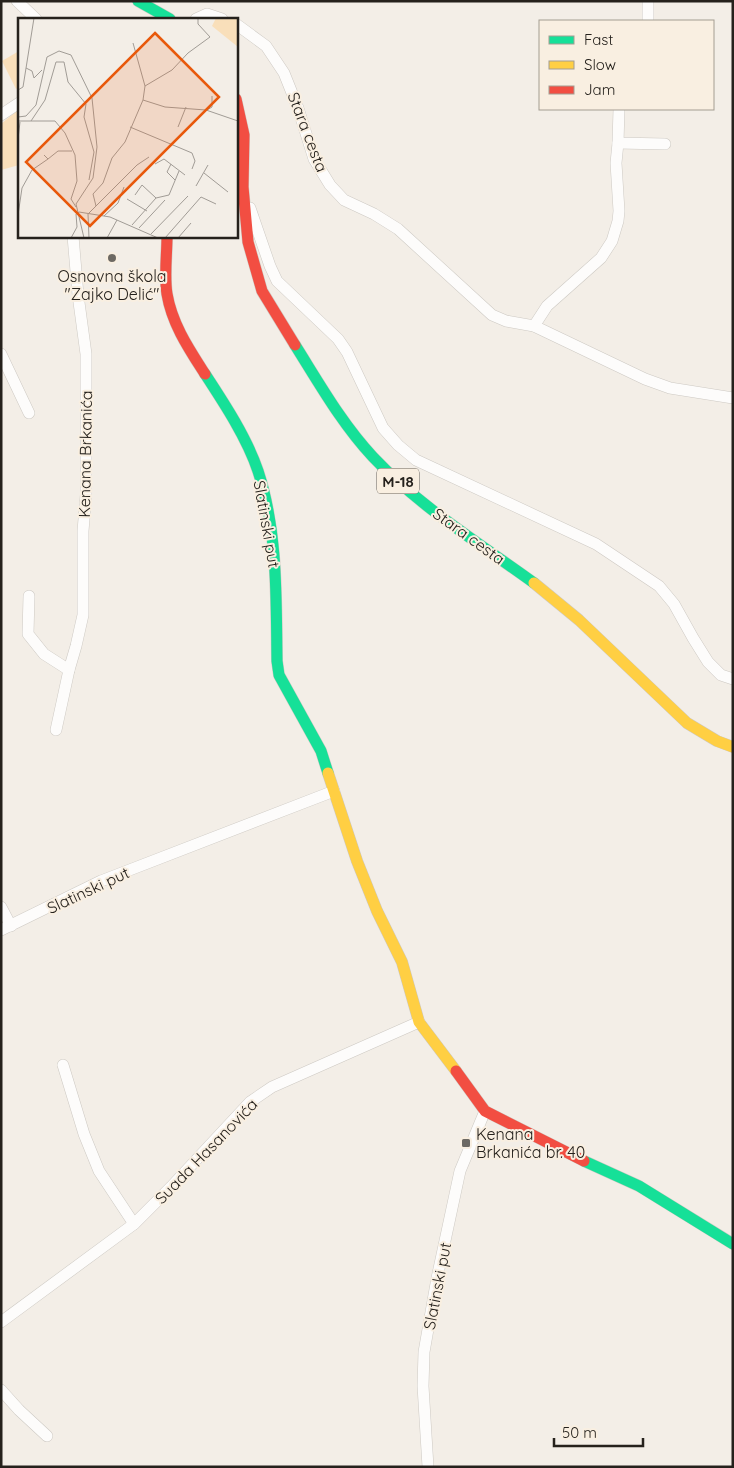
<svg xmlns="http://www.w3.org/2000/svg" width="734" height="1468" font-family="Quicksand,sans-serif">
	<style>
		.green { fill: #f9dfba }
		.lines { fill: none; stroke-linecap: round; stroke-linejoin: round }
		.street-casing { stroke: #cdc9c3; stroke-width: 12 }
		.fast-casing { stroke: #cdc9c3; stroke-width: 12 }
		.slow-casing { stroke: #cdc9c3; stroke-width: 12 }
		.jam-casing { stroke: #cdc9c3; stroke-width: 12 }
		.street { stroke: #fdfcfb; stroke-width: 11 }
		.fast { stroke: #16e098; stroke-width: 11 }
		.slow { stroke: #ffcf43; stroke-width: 11 }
		.jam { stroke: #f24e42; stroke-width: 11 }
		.poi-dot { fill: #6d6963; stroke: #f9efe1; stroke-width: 2 }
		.labels { text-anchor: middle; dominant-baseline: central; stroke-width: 4; stroke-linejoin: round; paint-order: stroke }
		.shield { fill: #f9efe1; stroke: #655f57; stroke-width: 1 }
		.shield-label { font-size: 15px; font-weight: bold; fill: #25211c }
		.street-label { font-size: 16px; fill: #25211c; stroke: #f9efe1 }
		.poi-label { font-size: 16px; fill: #25211c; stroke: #f9efe1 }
		.inset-road { fill: none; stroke: #a19c96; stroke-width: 1 }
		.view { fill: #e8590c; fill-opacity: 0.15; stroke: #e8590c; stroke-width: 2.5 }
		.inset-edge { fill: none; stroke: #25211c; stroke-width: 2.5 }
	</style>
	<rect width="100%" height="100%" fill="#f3eee7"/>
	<g class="green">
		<polygon points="19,51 19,87 16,89 2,61"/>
		<polygon points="19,109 19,165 1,170 1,124"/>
	</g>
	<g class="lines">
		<g class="street-casing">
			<g id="street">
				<polyline points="17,1 36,19"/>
				<polyline points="196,19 207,14 222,19"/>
				<polyline points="648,21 648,1"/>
				<polyline points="236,24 266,46 284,73 298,108 314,159 330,185 344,200 374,214 398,229 492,315 506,321 534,326 645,379 670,388 733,398"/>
				<polyline points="619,109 618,143 665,144"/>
				<polyline points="1,115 19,103"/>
				<polyline points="250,208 270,266 277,281 338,339 347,352 383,428 398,445 416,460 596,544 659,586 674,604 693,638 708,662 721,675 733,679"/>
				<polyline points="534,326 547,306 601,258 612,241 618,221 619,211 616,163 618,143"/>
				<polyline points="1,354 29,413"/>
				<polyline points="29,596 28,634 44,654 69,670"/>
				<polyline points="56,730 69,670 76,646 83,615 83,531 86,495 86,354 78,295 73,236"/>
				<polyline points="1,907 11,926"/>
				<polyline points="1,930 101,881 334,791"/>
				<polyline points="63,1065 84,1134 99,1171 134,1224"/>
				<polyline points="1,1322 134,1224 171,1187 250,1102 272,1087 419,1022"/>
				<polyline points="1,1390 19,1410 47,1436"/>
				<polyline points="428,1467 423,1386 424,1352 437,1278 460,1171 485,1111"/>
			</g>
		</g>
		<g class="fast-casing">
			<g id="fast">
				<polyline points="138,1 170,19"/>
				<path d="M295,345C319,383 342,424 373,457C420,507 479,543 534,583"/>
				<path d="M205,374C224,403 247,438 258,471C278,532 276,597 277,661L279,675L321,751L328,773"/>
				<polyline points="584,1161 639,1186 733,1244"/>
			</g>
		</g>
		<g class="slow-casing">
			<g id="slow">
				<polyline points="534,583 579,620 687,723 717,741 733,747"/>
				<polyline points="328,773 357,861 377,911 402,962 419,1022 456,1071"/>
			</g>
		</g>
		<g class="jam-casing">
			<g id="jam">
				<polyline points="236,99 244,135 243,187 248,242 262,291 295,345"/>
				<path d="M167,236C167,255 164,276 167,294C172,324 189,349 205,374"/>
				<polyline points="456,1071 485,1111 584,1161"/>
			</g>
		</g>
		<use href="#street" class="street"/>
		<use href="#fast" class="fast"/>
		<use href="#slow" class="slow"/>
		<use href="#jam" class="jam"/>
	</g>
	<g class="poi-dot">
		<circle cx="112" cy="258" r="5"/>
		<rect x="461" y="1138" width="10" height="10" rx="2.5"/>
	</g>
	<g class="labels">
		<rect class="shield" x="377" y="468.5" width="42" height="25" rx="4"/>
		<g class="shield-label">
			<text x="398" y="481">M-18</text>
		</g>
		<g class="street-label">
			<text transform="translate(308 132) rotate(69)">Stara cesta</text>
			<text transform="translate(85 454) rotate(-89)">Kenana Brkanića</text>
			<text transform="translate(267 524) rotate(80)">Slatinski put</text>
			<text transform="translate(469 536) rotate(36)">Stara cesta</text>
			<text transform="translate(88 890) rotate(-25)">Slatinski put</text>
			<text transform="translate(206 1151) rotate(-46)">Suada Hasanovića</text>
			<text transform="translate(437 1286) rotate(-79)">Slatinski put</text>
		</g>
		<g class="poi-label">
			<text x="112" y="276">Osnovna škola<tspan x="112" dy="18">"Zajko Delić"</tspan></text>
			<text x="476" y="1134" text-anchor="start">Kenana<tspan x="476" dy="18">Brkanića br. 40</tspan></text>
		</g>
	</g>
	<g transform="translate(18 18)">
		<rect width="220" height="220" fill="#f3eee7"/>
		<path d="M198,0H220V29L194,8Z" fill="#f9dfba"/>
		<path class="inset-road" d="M8,50L14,53L16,60L24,52M127,68L154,52L170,35L192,19L180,6V0M0,72L5,69L16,0M125,82L147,89L188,92L220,103M189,92L194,89V78M0,99L8,98L18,87L29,39L41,33L53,37L74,80L79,129L75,160L58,186L66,220M0,103H37L47,115L57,137L59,163L53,181L58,189M13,103L27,82L38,44H46L50,64L68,86L66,99L76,134L71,162M112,109L174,135L177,143L174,151M160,109L168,89M0,121L2,104M30,141L40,133H54M137,146L146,141L167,157M153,146L149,154L157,162M186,155L210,174M178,168L190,147M117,177L124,167L138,180M109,181L129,193M78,188L119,147L131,139M0,197L4,170L14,152L30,141L26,137M86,198L100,185L106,169M114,207L138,180L151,177L161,153M121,210L147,182M133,216L170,178M53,220L59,209L58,196L61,194L92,199L140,220M71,220L70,196L78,188L75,176L85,165L94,140L107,124L125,82L127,68L115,25M89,220L99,202M147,220L183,179L198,186M160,220L173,205"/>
		<path class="view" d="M137,15L201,79L72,208L8,144Z"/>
		<rect width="220" height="220" class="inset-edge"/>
	</g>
	<rect width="734" height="1468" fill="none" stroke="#25211c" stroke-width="5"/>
	<rect x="539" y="20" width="175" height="90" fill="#f9efe1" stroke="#a49d92"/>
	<rect x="549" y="36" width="25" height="8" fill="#16e098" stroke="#a49d92"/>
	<text x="584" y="45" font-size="15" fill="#25211c">Fast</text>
	<rect x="549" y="61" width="25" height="8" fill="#ffcf43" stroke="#a49d92"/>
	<text x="584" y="70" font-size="15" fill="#25211c">Slow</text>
	<rect x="549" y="86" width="25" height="8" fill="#f24e42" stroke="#a49d92"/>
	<text x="584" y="95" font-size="15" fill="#25211c">Jam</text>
	<path d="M554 1438v8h89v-8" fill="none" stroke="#25211c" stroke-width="2.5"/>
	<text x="562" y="1438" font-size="15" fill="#25211c" stroke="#f9efe1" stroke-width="4" paint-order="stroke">50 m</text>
</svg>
